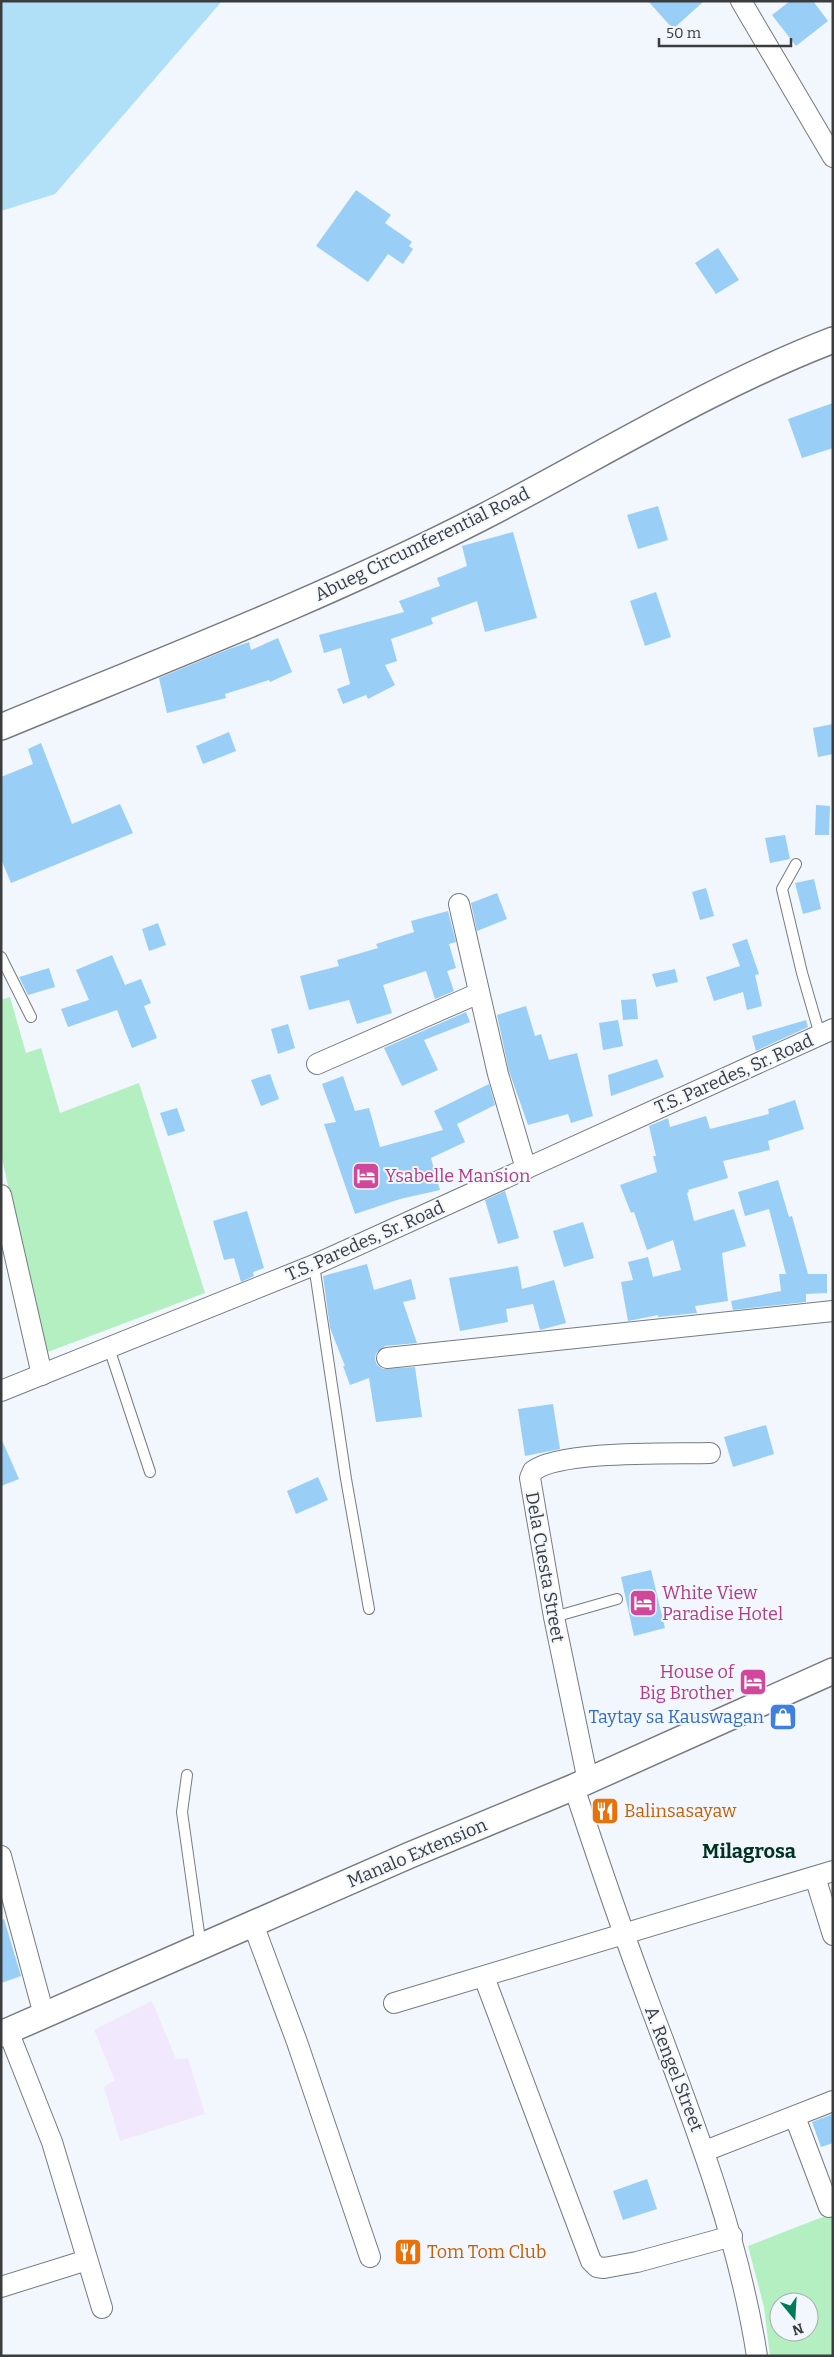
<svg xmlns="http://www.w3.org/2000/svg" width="834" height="2357" font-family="Bitter,serif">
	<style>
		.industrial { fill: #f1e8fd }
		.green { fill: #b3efc0; fill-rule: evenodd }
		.water { fill: #afe0f7 }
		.building { fill: #99cef7 }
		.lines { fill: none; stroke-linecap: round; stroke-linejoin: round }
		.service-casing { stroke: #767b7f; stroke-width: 12 }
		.minor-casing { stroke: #767b7f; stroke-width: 22 }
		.tertiary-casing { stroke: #767b7f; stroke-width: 28 }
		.service { stroke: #fff; stroke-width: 10 }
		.minor { stroke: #fff; stroke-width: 20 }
		.tertiary { stroke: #fff; stroke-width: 25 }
		.labels { text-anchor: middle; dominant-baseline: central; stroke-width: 4; stroke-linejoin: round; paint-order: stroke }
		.street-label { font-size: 18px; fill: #3a3c3e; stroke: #f1f7fc }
		.hotel-label { font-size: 18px; fill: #b23c85; stroke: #f1f7fc; text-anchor: start }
		.shop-label { font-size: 18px; fill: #366cbe; stroke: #f1f7fc; text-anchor: end }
		.food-label { font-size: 18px; fill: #c56008; stroke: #f1f7fc; text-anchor: start }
		.quarter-label { font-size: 20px; font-weight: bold; fill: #003222; stroke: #f1f7fc }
	</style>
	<rect width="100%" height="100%" fill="#f1f7fc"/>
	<polygon class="industrial" points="152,2001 176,2059 188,2058 205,2114 120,2141 104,2087 115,2080 94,2030"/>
	<g class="green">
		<polygon points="10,997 26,1053 41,1048 60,1113 139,1083 205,1293 45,1353 1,1154 1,1000"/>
		<path d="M833,2213V2356H770L764,2307L748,2246ZM779,2302H809V2332H779Z"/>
	</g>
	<polygon class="water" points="1,1 222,1 55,194 1,211"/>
	<g class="building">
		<polygon points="648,1 704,1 673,29"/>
		<polygon points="790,1 813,1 828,21 796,46 772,15"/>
		<polygon points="356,190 391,215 385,223 412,242 409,246 413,249 403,264 388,254 368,282 316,246"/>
		<polygon points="718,248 739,280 716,294 695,263"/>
		<polygon points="833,403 833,448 802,458 788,419"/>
		<polygon points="658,506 668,540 638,549 627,515"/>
		<polygon points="513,532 537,618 485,632 477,601 431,618 433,624 391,639 397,661 385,665 395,685 368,699 366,695 343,704 337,689 350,684 341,648 324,653 319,635 404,612 399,601 440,586 437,578 467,566 462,546"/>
		<polygon points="656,592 671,637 645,646 630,601"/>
		<polygon points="278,638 292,672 270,682 269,680 225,694 226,698 167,713 159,678 229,649 249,642 251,650"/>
		<polygon points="833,724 833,754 818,757 813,728"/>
		<polygon points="229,732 236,751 203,764 196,746"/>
		<polygon points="41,743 72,824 120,804 133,833 11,883 1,859 1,777 33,764 28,749"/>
		<polygon points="816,805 830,806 829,835 815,835"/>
		<polygon points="785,835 790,859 770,863 765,838"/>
		<polygon points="814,879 821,909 803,914 795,883"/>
		<polygon points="706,888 714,916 700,920 692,892"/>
		<polygon points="497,893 507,919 477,931 471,903"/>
		<polygon points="448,911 456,942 449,944 456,968 447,971 454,991 435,999 426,971 383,985 392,1013 357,1024 349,1000 309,1010 300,976 339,966 337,960 378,948 376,944 414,932 411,921"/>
		<polygon points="158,923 166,945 149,951 142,929"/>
		<polygon points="747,939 759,974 755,975 762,1006 747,1010 743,992 714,1001 706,977 740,966 732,944"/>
		<polygon points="112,955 125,985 141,979 151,1003 144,1006 157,1038 132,1048 117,1010 68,1027 61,1009 89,1000 76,970"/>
		<polygon points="49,968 55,987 28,995 19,977"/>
		<polygon points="675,969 678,982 656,987 652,974"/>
		<polygon points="636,999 638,1019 623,1020 621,1000"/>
		<polygon points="526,1006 535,1036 541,1034 549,1060 577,1053 593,1116 571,1123 568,1114 528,1125 509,1071 497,1015"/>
		<polygon points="466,1012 470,1022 424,1040 438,1070 402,1086 384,1048"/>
		<polygon points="618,1020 623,1046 603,1050 599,1023"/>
		<polygon points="806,1020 808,1027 756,1051 752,1036"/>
		<polygon points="288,1024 295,1048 278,1054 271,1029"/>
		<polygon points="657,1059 664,1077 611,1096 608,1075"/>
		<polygon points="270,1074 279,1099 261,1106 251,1080"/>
		<polygon points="343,1076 355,1111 369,1108 380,1147 443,1130 434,1111 489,1084 495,1105 457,1124 465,1142 431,1158 440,1190 400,1199 355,1214 324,1124 336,1122 322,1084"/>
		<polygon points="795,1100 804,1129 768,1141 770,1150 723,1161 728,1178 688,1190 689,1192 687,1193 694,1221 734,1209 746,1246 722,1253 728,1301 695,1306 697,1313 658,1317 658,1315 628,1321 621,1282 633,1280 628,1262 648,1257 653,1277 681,1270 673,1240 647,1250 634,1212 631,1213 620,1185 657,1172 653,1156 656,1156 649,1126 668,1118 670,1127 706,1116 710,1129 769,1114 768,1109"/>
		<polygon points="177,1108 185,1131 168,1136 160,1113"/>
		<polygon points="778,1180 789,1217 792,1216 808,1274 827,1274 827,1293 806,1294 806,1302 733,1310 731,1301 781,1291 779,1274 786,1274 769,1209 745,1216 738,1192"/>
		<polygon points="505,1191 519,1238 498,1244 485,1200"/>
		<polygon points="247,1211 264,1268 253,1272 254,1276 241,1282 234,1258 224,1260 213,1221"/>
		<polygon points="583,1222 594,1258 564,1267 553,1231"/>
		<polygon points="367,1264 374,1290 411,1279 416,1299 403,1302 417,1343 385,1346 376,1353 375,1359 377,1365 383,1369 415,1367 422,1417 376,1422 369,1378 350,1385 343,1366 345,1366 330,1328 323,1276"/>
		<polygon points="518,1266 522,1289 554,1280 566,1323 540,1330 533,1304 506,1309 508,1322 460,1331 449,1278"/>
		<polygon points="553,1404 560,1449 525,1456 518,1409"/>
		<polygon points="766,1425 774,1454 733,1467 724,1437"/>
		<polygon points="1,1438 19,1479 1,1486"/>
		<polygon points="318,1477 328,1500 296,1514 287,1491"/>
		<polygon points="651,1570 665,1628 634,1636 621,1577"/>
		<polygon points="4,1919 21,1976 1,1983 1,1920"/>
		<polygon points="833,2114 833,2143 821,2147 812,2122"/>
		<polygon points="647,2179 657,2209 623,2220 613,2191"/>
	</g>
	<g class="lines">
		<g class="service-casing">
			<g id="service">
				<polyline points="796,864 782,889 802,973 820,1035"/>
				<polyline points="1,957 31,1017"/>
				<polyline points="314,1265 346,1479 369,1609"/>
				<polyline points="109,1348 150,1472"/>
				<polyline points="554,1617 617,1599"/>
				<polyline points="187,1775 182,1812 201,1947"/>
			</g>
		</g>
		<g class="minor-casing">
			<g id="minor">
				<polyline points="741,1 833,157"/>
				<polyline points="459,904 498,1074 526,1169"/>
				<polyline points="317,1064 479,993"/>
				<polyline points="1,1195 42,1375"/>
				<polyline points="387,1358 833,1311"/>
				<polyline points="1,1391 314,1265 833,1029"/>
				<path d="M588,1781L554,1617L530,1478L533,1471C560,1450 672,1454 710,1453"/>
				<path d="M574,1787C598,1860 623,1933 650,2005C693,2120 738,2234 757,2356"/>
				<polyline points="1,1856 44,2015"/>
				<polyline points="815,1877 833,1935"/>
				<polyline points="253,1924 297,2042 370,2257"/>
				<polyline points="484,1977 591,2261 597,2267 604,2268 637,2262 732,2236"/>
				<polyline points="394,2003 833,1871"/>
				<polyline points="8,2031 52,2142 102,2308"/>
				<polyline points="795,2117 829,2207"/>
				<polyline points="705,2151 833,2101"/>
				<polyline points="1,2287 87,2260"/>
			</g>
		</g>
		<g class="tertiary-casing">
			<g id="tertiary">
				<path d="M1,727C163,660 327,597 483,517C599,457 711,387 833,340"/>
				<polyline points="1,2034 410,1855 574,1787 833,1671"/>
			</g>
		</g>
		<use href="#service" class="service"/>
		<use href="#minor" class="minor"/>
		<use href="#tertiary" class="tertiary"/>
	</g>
	<defs>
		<g id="hotel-square" transform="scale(1.4375)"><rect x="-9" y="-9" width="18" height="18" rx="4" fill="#d1479c" stroke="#f1f7fc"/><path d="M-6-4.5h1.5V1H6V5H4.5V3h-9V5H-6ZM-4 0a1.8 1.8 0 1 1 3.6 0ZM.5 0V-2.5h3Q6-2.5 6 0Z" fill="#fff"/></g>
		<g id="shop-square" transform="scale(1.4375)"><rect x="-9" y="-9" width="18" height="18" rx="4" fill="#3f7fe0" stroke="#f1f7fc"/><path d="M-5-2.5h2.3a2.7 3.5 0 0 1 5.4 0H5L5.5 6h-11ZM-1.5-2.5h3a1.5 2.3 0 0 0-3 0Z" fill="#fff"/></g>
		<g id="restaurant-square" transform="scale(1.4375)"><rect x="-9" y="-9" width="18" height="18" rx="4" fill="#e8710a" stroke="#f1f7fc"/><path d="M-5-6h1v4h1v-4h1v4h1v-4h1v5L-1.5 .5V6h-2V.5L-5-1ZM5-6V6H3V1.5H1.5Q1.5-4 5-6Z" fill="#fff"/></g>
	</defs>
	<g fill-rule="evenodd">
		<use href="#hotel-square" x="366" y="1176"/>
		<use href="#hotel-square" x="643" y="1603"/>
		<use href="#hotel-square" x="753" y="1682"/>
		<use href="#shop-square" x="783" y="1717"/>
		<use href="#restaurant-square" x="605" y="1811"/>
		<use href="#restaurant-square" x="408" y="2252"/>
	</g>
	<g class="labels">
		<g class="street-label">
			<text transform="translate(422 544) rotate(-26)">Abueg Circumferential Road</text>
			<text transform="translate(734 1074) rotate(-24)">T.S. Paredes, Sr. Road</text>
			<text transform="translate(365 1241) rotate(-24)">T.S. Paredes, Sr. Road</text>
			<text transform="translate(545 1567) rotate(80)">Dela Cuesta Street</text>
			<text transform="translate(417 1853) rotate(-23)">Manalo Extension</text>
			<text transform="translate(674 2069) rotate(69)">A. Rengel Street</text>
		</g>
		<g class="hotel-label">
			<text x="385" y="1176">Ysabelle Mansion</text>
			<text x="662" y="1593">White View<tspan x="662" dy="21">Paradise Hotel</tspan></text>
			<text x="734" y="1672" text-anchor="end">House of<tspan x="734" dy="21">Big Brother</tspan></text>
		</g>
		<g class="shop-label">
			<text x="764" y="1717">Taytay sa Kauswagan</text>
		</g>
		<g class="food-label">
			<text x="624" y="1811">Balinsasayaw</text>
			<text x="427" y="2252">Tom Tom Club</text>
		</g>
		<g class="quarter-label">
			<text x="749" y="1851">Milagrosa</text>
		</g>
	</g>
	<rect width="834" height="2357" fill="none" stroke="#3a3c3e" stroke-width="5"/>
	<g transform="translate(794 2317) rotate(162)"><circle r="24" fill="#f1f7fc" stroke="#a8acb0"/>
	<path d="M0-4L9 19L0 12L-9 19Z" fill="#007b5a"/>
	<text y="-8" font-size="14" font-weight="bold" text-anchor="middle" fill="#3a3c3e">N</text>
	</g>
	<path d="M659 38v8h132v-8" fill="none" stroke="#3a3c3e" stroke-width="2.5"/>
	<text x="666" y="38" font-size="15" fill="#3a3c3e" stroke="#f1f7fc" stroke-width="4" paint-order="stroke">50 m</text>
</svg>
